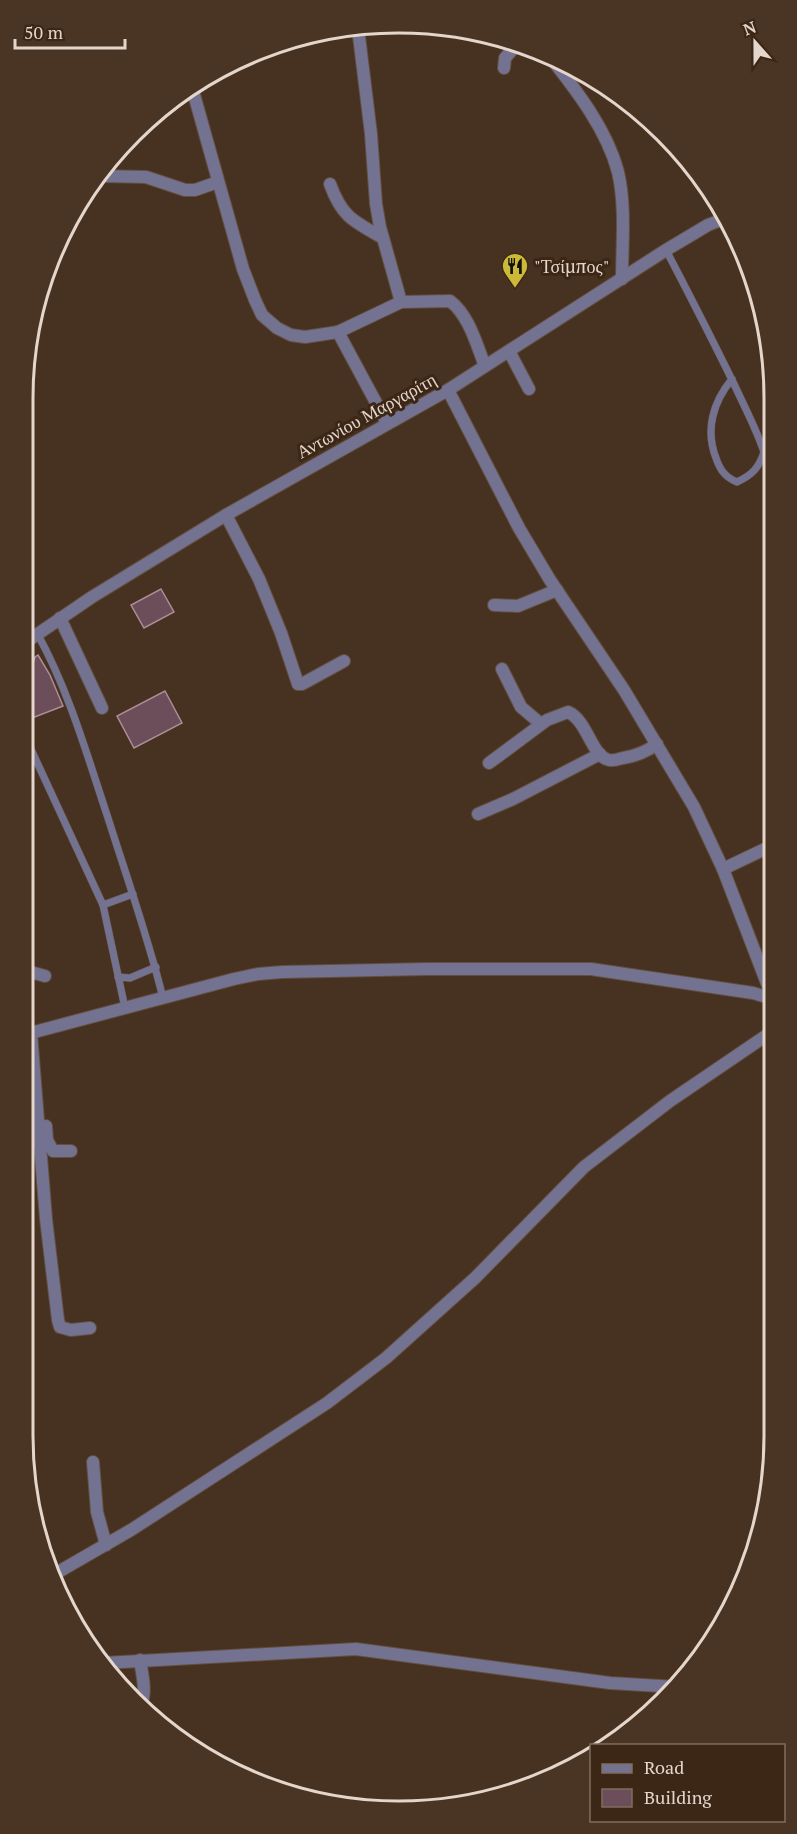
<svg xmlns="http://www.w3.org/2000/svg" width="797" height="1834" font-family="'PT Serif',serif">
	<style>
		.building { fill: #6b4e59; stroke: #ad8d98; stroke-width: 1.5 }
		.lines { fill: none; stroke-linecap: round; stroke-linejoin: round }
		.service-casing { stroke: #634f3f; stroke-width: 8 }
		.minor-casing { stroke: #634f3f; stroke-width: 14 }
		.tertiary-casing { stroke: #634f3f; stroke-width: 14 }
		.service { stroke: #737291; stroke-width: 7 }
		.minor { stroke: #737291; stroke-width: 12 }
		.tertiary { stroke: #737291; stroke-width: 12 }
		.labels { text-anchor: middle; dominant-baseline: central; stroke-width: 6; stroke-linejoin: round; paint-order: stroke }
		.poi-label { font-size: 18px; fill: #e5d6cc; stroke: #3c2717; text-anchor: start }
		.street-label { font-size: 18px; fill: #e5d6cc; stroke: #3c2717 }
		.rim { fill: none; stroke: #e5d6cc; stroke-width: 3 }
	</style>
	<rect width="100%" height="100%" fill="#473120"/>
	<g class="building">
		<polygon points="161,589 174,612 144,628 131,605"/>
		<polygon points="38,655 50,675 63,706 22,722 22,670 33,664 35,657"/>
		<polygon points="165,691 182,723 134,748 117,716"/>
	</g>
	<g class="lines">
		<g class="service-casing">
			<g id="service">
				<path d="M666,250C689,294 712,339 734,384C744,406 756,428 764,452C759,468 752,475 737,482C725,477 720,470 716,458C705,430 713,402 732,379"/>
				<path d="M37,633C69,691 87,755 108,818C127,878 148,937 163,998"/>
				<polyline points="23,664 29,660 29,649"/>
				<polyline points="23,732 103,905 125,1008"/>
				<polyline points="103,905 133,894"/>
				<polyline points="118,977 130,978 156,967"/>
			</g>
		</g>
		<g class="minor-casing">
			<g id="minor">
				<polyline points="358,28 371,134 376,204 380,227 401,302"/>
				<polyline points="504,68 505,58 519,42"/>
				<polyline points="193,91 243,269 255,300 262,315 277,328 291,335 305,337 338,332 387,423"/>
				<polyline points="101,176 146,177 185,190 195,190 218,182"/>
				<path d="M330,184C342,217 353,221 383,238"/>
				<path d="M338,332L401,302L450,301C469,315 477,346 485,366"/>
				<polyline points="509,351 529,389"/>
				<polyline points="448,390 519,528 550,580 624,690 694,807 723,869 773,999"/>
				<polyline points="226,515 259,579 281,633 298,684 302,684 344,661"/>
				<polyline points="494,605 518,606 557,590"/>
				<polyline points="60,618 102,708"/>
				<polyline points="502,669 521,707 541,724"/>
				<path d="M489,763L547,720L568,712C588,721 591,756 609,760C613,761 619,759 623,758C636,756 646,752 657,744"/>
				<polyline points="478,814 513,799 600,754"/>
				<polyline points="723,869 765,849"/>
				<polyline points="23,970 45,976"/>
				<polyline points="31,1033 46,1219 58,1320 60,1327 71,1330 90,1328"/>
				<polyline points="23,1035 234,979 258,974 282,972 426,969 591,969 753,993 773,999"/>
				<polyline points="46,1126 47,1140 53,1151 71,1151"/>
				<polyline points="93,1462 97,1512 106,1545"/>
				<polyline points="53,1575 131,1530 327,1403 386,1358 475,1278 584,1167 670,1101 773,1031"/>
				<path d="M140,1660C142,1674 147,1692 141,1704"/>
				<polyline points="104,1663 356,1649 610,1683 677,1687"/>
			</g>
		</g>
		<g class="tertiary-casing">
			<g id="tertiary">
				<path d="M550,57C577,91 607,130 618,172C626,206 622,245 622,279"/>
				<polyline points="23,644 92,597 226,515 448,390 666,250 708,225 726,218"/>
			</g>
		</g>
		<use href="#service" class="service"/>
		<use href="#minor" class="minor"/>
		<use href="#tertiary" class="tertiary"/>
	</g>
	<defs>
		<g id="restaurant-pin" transform="scale(1.35)"><path d="M0 17L-7.5 6A9.5 9.5 0 1 1 7.5 6Z" fill="#ccb938" stroke="#3c2717"/><path d="M-5-6h1v4h1v-4h1v4h1v-4h1v5L-1.5 .5V6h-2V.5L-5-1ZM5-6V6H3V1.5H1.5Q1.5-4 5-6Z" fill="#111"/></g>
	</defs>
	<g fill-rule="evenodd">
		<use href="#restaurant-pin" x="515" y="266"/>
	</g>
	<g class="labels">
		<g class="poi-label">
			<text x="534" y="266">"Τσίμπος"</text>
		</g>
		<g class="street-label">
			<text transform="translate(366 415) rotate(-29)">Αντωνίου Μαργαρίτη</text>
		</g>
	</g>
	<path d="M0 0H797V1834H0ZM398 33H399A365 365 0 0 1 764 398V1436A365 365 0 0 1 399 1801H398A365 365 0 0 1 33 1436V398A365 365 0 0 1 398 33Z" fill="#4a3525" fill-rule="evenodd"/>
	<path class="rim" d="M398 33H399A365 365 0 0 1 764 398V1436A365 365 0 0 1 399 1801H398A365 365 0 0 1 33 1436V398A365 365 0 0 1 398 33Z"/>
	<rect x="590" y="1744" width="195" height="78" fill="#3c2717" stroke="#806d5f" stroke-width="1.5"/>
	<rect x="602" y="1764" width="30" height="9" fill="#737291" stroke="#806d5f" stroke-width="1.5"/>
	<text x="644" y="1774" font-size="18" fill="#e5d6cc">Road</text>
	<rect x="602" y="1789" width="30" height="18" fill="#6b4e59" stroke="#806d5f" stroke-width="1.5"/>
	<text x="644" y="1804" font-size="18" fill="#e5d6cc">Building</text>
	<g transform="translate(755 42) rotate(339)" stroke="#3c2717" stroke-width="4.5" paint-order="stroke">
	<path d="M0-4.5L10 22L0 15L-10 22Z" fill="#e5d6cc"/>
	<text y="-9" font-size="16" font-weight="bold" text-anchor="middle" fill="#e5d6cc">N</text>
	</g>
	<path d="M15 39v9h110v-9" fill="none" stroke="#e5d6cc" stroke-width="3"/>
	<text x="24" y="39" font-size="18" fill="#e5d6cc" stroke="#3c2717" stroke-width="4.5" paint-order="stroke">50 m</text>
</svg>
